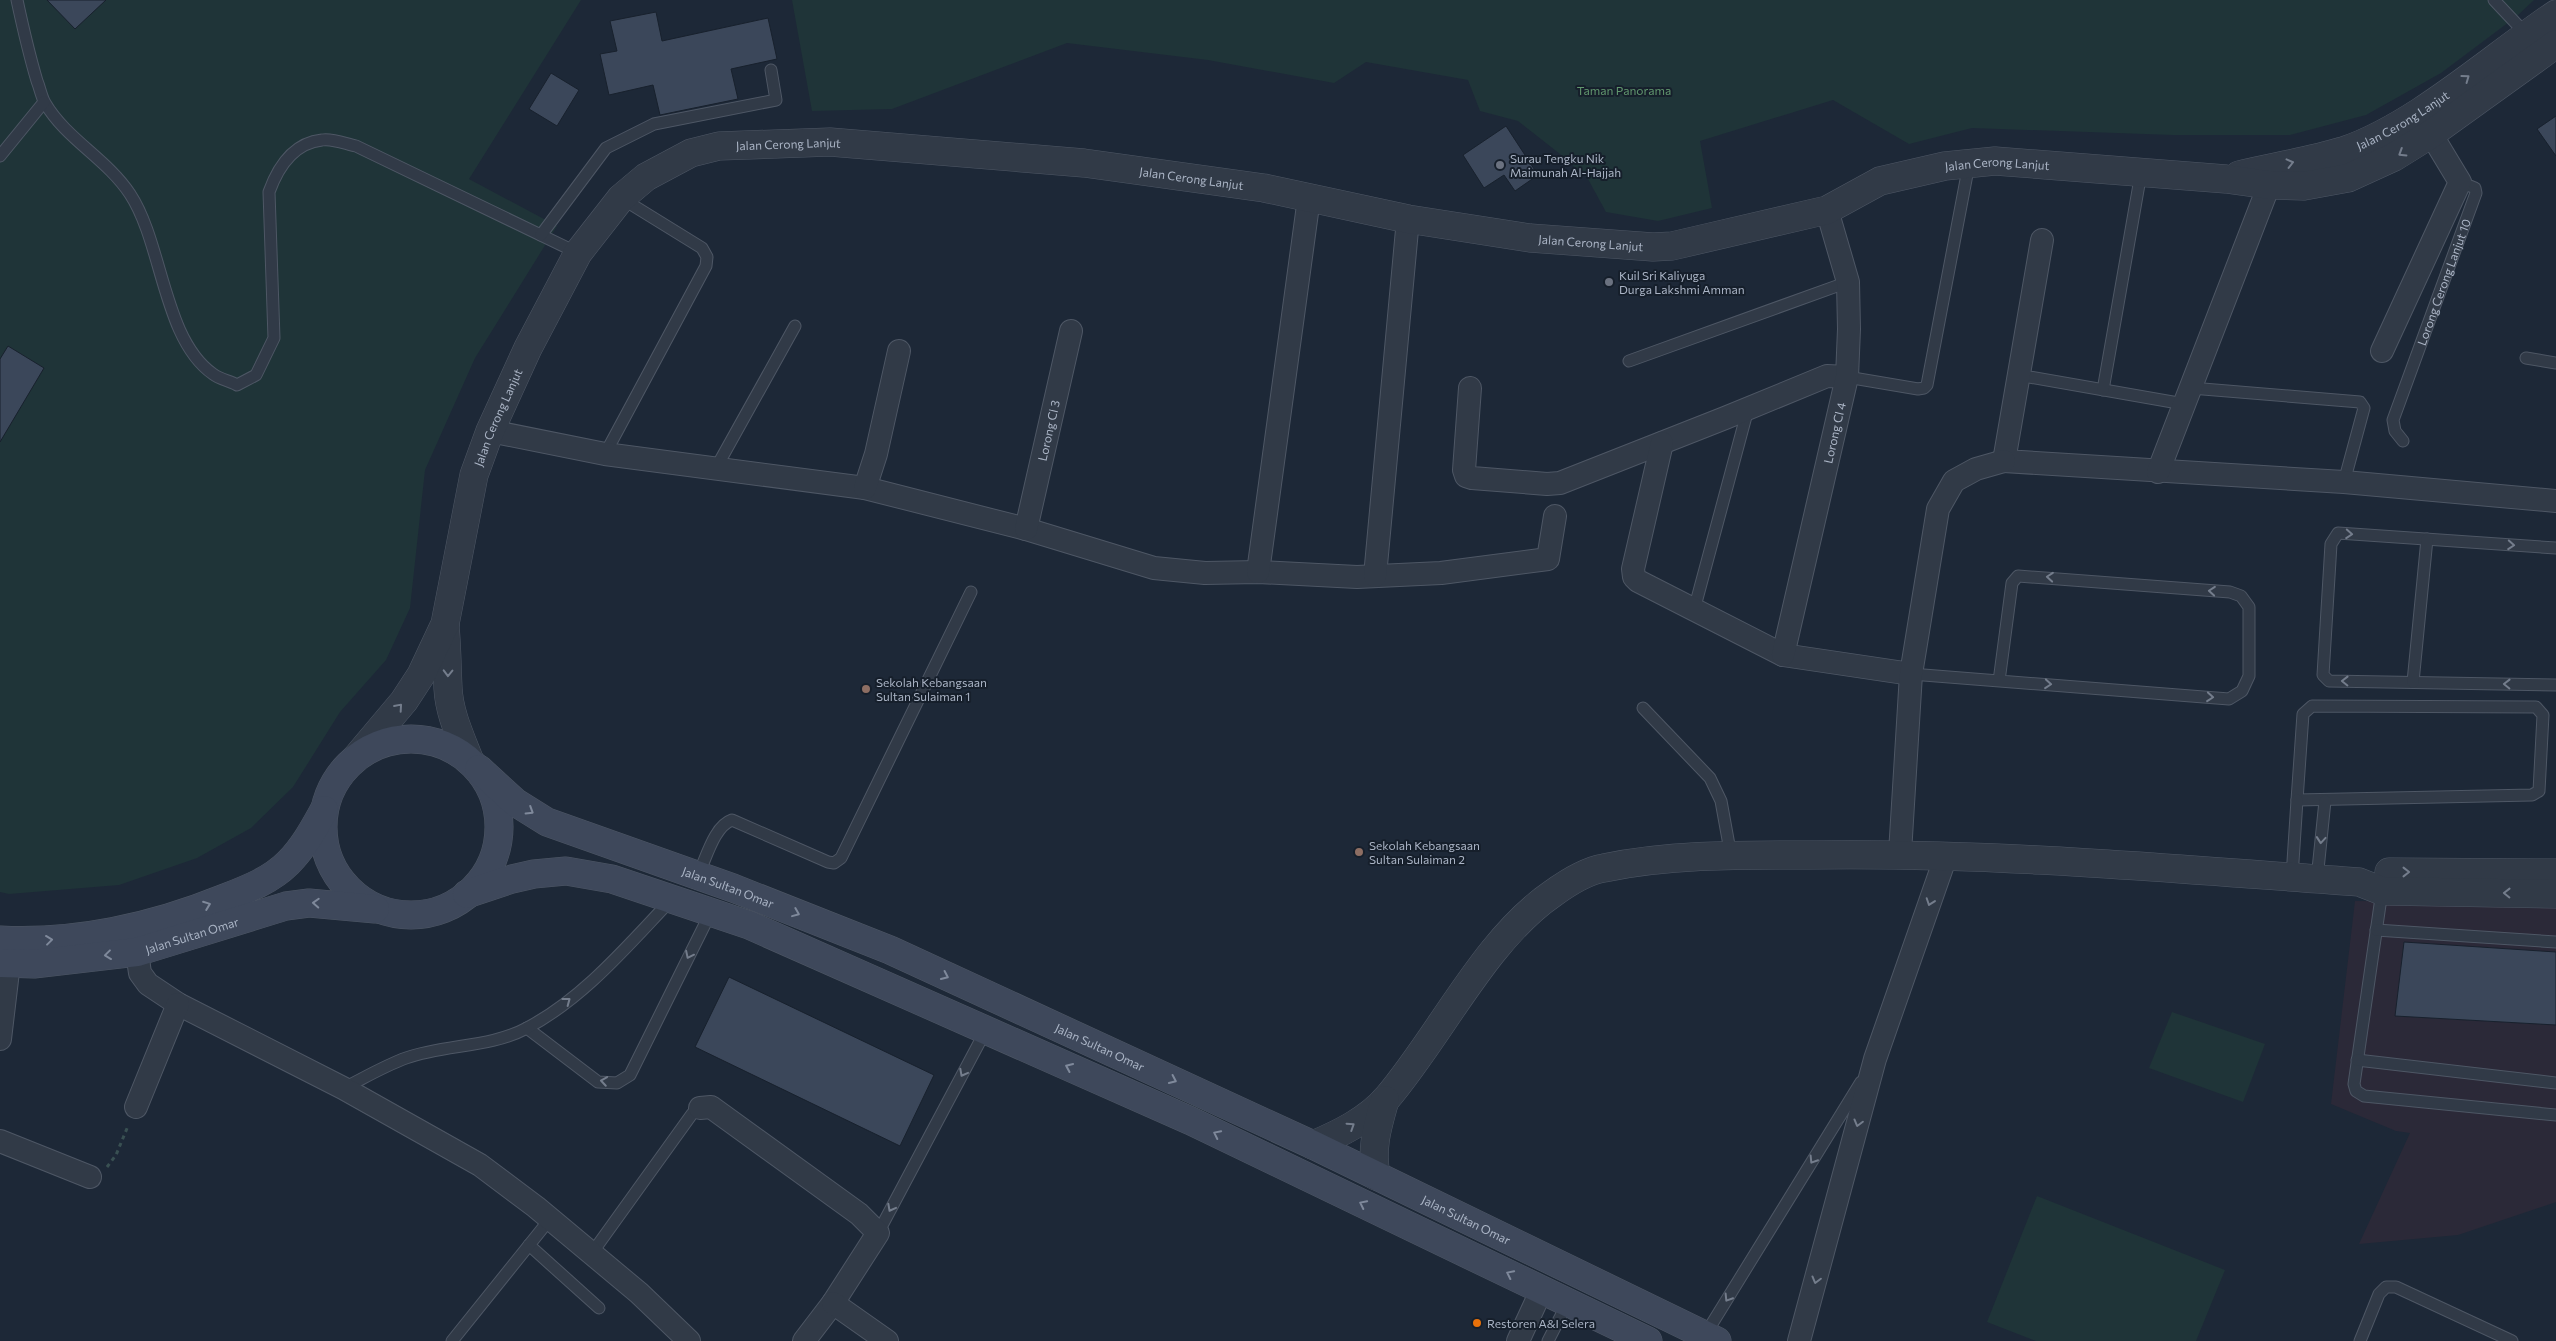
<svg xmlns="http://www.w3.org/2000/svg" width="2556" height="1341" font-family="Commissioner,sans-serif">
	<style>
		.medical { fill: #2b2938 }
		.green { fill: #1f3438 }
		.building { fill: #3b475a; stroke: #18212d }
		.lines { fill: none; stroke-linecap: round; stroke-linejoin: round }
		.service-casing { stroke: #4e5765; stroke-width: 13 }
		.minor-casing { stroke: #4e5765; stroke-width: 24 }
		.tertiary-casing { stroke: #4e5765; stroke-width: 29 }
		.secondary-casing { stroke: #4e5765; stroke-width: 29 }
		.path { stroke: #395052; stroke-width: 3; stroke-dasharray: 4 4; stroke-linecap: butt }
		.service { stroke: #313a47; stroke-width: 11 }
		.minor { stroke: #313a47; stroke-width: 22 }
		.tertiary { stroke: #313a47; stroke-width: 28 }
		.secondary { stroke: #3e485b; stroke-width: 28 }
		.oneway { stroke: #747d8c }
		.oneway2 { stroke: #7f899b }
		.worship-dot { fill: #6b7280; stroke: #161f2b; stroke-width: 2 }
		.education-dot { fill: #8d6e63; stroke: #161f2b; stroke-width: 2 }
		.food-dot { fill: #e8710a; stroke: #161f2b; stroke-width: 2 }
		.labels { text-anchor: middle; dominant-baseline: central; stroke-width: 4; stroke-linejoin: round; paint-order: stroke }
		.park-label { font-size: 12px; fill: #61966e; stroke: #161f2b }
		.street-label { font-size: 12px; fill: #aab4c5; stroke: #161f2b }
		.poi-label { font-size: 12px; fill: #aab4c5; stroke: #161f2b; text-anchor: start }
	</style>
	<rect width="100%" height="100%" fill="#1d2837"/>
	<polygon class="medical" points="2355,901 2556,903 2556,1202 2458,1235 2359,1244 2410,1133 2396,1131 2331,1104"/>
	<g class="green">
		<polygon points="0,0 581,0 469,179 557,226 475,358 425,470 410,608 386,660 340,712 293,787 251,828 197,858 119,885 9,894 0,892"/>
		<polygon points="792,0 2534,0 2517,16 2441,73 2366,115 2290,135 2173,135 1972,128 1909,144 1833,100 1700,141 1712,208 1658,221 1606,212 1588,179 1560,154 1518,121 1480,111 1468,80 1366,62 1334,83 1208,60 1067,43 892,109 812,111"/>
		<polygon points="2172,1012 2265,1044 2243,1102 2149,1068"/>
		<polygon points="2037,1196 2225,1270 2196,1341 2036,1341 1987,1322"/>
	</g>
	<g class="building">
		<polygon points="47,0 106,0 75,29"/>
		<polygon points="656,12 662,41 768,18 777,59 731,69 738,99 694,108 660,115 653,85 609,95 600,54 617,51 610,21"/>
		<polygon points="551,73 579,90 557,126 529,109"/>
		<polygon points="2556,116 2556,156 2537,129"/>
		<polygon points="1506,126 1538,175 1515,191 1504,175 1484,188 1463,155"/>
		<polygon points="8,346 44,368 0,442 0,359"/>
		<polygon points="2404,942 2556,952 2556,1025 2395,1016"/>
		<polygon points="729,977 934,1075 900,1146 695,1047"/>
	</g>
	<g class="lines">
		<g class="service-casing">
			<g id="service">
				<path d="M17,0C23,28 29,54 37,81C40,88 41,96 45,103C66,139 107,159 130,194C163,244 163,339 213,374C219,379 230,381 237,385L256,375L274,338L269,192C278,167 293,143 322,140C332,138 346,144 356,146L578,253"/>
				<polyline points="2494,0 2526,34"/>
				<polyline points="0,156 44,102"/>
				<polyline points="541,235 606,148 654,124 776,100 771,70"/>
				<polyline points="2526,358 2556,363"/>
				<polyline points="1629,361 1848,282"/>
				<polyline points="2018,375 2184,404"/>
				<polyline points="1847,377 1918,389 1924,388 1927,385 1969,164"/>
				<polyline points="2191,388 2360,402 2364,408 2344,482"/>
				<polyline points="2103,390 2141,173"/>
				<path id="s1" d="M2403,441L2395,431L2393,420L2476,193L2475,188L2460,182"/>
				<polyline points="605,454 706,266 707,257 702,248 621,198"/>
				<polyline points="716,468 795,326"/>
				<polyline points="2556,548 2338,533 2331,544 2323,675 2329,681 2556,685"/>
				<polyline points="1694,610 1748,409"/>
				<polyline points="1911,674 2229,699 2242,691 2249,676 2249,607 2241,596 2230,592 2018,576 2012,583 1999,681"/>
				<polyline points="2413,682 2427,539"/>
				<polygon points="2312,706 2536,707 2543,715 2539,791 2532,795 2297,800 2303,714"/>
				<polyline points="1643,708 1710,778 1721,801 1731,856"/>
				<path d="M698,875C706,859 714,826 732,820L828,862L834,863L841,858L971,592"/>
				<polyline points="2292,877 2297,800"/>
				<polyline points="2317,879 2325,801"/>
				<polyline points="2382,891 2354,1084 2356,1091 2364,1096 2556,1115"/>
				<polyline points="2376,930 2556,942"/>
				<polyline points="527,1028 598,1082 617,1083 630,1075 711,912"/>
				<polyline points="2357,1060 2556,1083"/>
				<path d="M344,1088C364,1078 384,1066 406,1058C445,1044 490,1048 527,1028C584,998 628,945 672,899"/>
				<polyline points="878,1233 986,1030"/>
				<polyline points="529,1245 599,1308"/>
				<polyline points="592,1253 692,1114 700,1108"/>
				<polyline points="1705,1335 1861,1082"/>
				<polyline points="452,1341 550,1219"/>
				<polyline points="1548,1341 1568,1302"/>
				<polyline points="2360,1341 2379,1294 2386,1287 2396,1287 2512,1341"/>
			</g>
		</g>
		<g class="minor-casing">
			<g id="minor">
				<polyline points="2042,240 2004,461 2344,482 2556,501"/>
				<polyline points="2382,351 2460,182 2431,134"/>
				<polyline points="1470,388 1464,470 1466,476 1472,478 1547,484 1560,483 1725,418 1827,376 1847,377"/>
				<polyline points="490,431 605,454 865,488 1026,529 1154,568 1205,573 1258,572 1357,577 1441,573 1548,559 1555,516"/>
				<polyline points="1662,443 1633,569 1634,577 1638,581 1783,655 1911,674"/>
				<polyline points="2158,472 2269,185"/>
				<polyline points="865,488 876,454 899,351"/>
				<path id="s2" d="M1026,529L1071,331"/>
				<polyline points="1258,572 1309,198"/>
				<polyline points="1375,576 1408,219"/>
				<path id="s3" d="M1783,655L1847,377L1849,329L1848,282L1827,210"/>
				<polyline points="1900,853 1911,674 1938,509 1954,481 1976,469 2004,461"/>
				<polyline points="137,952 140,973 148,984 178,1004 343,1088 480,1165 536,1207 639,1293 689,1341"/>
				<polyline points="0,1039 9,963"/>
				<polyline points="136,1107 178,1004"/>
				<polyline points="700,1108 711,1107 859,1214 878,1233 833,1303 804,1341"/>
				<polyline points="0,1141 90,1177"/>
				<polyline points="833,1303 887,1341"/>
				<polyline points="1518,1341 1542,1289"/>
				<polyline points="1799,1341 1875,1059 1946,856"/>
			</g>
		</g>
		<g class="tertiary-casing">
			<g id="tertiary">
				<path id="s4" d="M2239,175C2273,167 2310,161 2343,151C2415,127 2492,57 2556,14"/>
				<path d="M445,626C447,647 447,667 448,688C449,712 460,736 469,759"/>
				<path id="s5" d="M356,758L404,701L421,675L445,624L474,475L490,431L528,348L578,253L621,198L646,177L691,153L719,146L830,142L1084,163L1264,188L1408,219L1530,238L1653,247L1672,246L1827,210L1880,181L1945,166L1995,161L2226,179L2269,185L2304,186L2348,178L2394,157L2431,134L2556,44"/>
				<polyline points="2389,872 2556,873"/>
				<path d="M1313,1145C1339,1134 1368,1120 1387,1098C1440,1036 1485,940 1552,894C1567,883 1586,871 1604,868C1671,854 1741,855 1809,855C1992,852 2176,869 2359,882L2382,891L2556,894"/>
				<path d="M1376,1176C1371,1147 1377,1128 1385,1100"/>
			</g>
		</g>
		<g class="secondary-casing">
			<g id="secondary">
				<circle cx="411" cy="827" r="88"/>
				<path id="s6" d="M479,769L515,802L547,822L733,888L890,950L1313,1145L1717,1341"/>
				<polyline points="467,894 512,879 534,874 566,871 612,879 749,925 1191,1121 1648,1341"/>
				<path d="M0,940C75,944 153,927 222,899C245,890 270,881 288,863C304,847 314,828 324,810"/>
				<path id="s7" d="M0,963L34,964L137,952L286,906L309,903L375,909"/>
			</g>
		</g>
		<polyline class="path" points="107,1167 116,1155 128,1126"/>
		<use href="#service" class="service"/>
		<use href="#minor" class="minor"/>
		<use href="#tertiary" class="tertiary"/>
		<use href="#secondary" class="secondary"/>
	</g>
	<defs><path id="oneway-chevron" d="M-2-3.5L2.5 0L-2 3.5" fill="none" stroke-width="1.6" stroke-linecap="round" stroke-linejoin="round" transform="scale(1.25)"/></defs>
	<g class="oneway">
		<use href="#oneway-chevron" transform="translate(2466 78) rotate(-36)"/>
		<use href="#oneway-chevron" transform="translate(2402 153) rotate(148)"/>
		<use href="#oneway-chevron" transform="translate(2290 163) rotate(-14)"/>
		<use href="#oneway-chevron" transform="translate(2349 534) rotate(4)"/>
		<use href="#oneway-chevron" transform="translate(2511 545) rotate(4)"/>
		<use href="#oneway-chevron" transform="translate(2050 577) rotate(-175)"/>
		<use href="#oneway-chevron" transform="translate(2212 591) rotate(-175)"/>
		<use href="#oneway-chevron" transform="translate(448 673) rotate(91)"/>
		<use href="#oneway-chevron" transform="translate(2345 681) rotate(-179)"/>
		<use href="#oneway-chevron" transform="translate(2048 684) rotate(5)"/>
		<use href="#oneway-chevron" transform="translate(2507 684) rotate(-179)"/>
		<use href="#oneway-chevron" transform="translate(2210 697) rotate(5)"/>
		<use href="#oneway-chevron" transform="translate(399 707) rotate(-49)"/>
		<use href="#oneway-chevron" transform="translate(2321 840) rotate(95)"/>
		<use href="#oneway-chevron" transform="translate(2406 872)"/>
		<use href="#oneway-chevron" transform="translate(2507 893) rotate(-179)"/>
		<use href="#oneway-chevron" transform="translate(1930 902) rotate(109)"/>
		<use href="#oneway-chevron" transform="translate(689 955) rotate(116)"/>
		<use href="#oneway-chevron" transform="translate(567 1001) rotate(-37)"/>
		<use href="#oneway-chevron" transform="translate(963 1073) rotate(118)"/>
		<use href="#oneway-chevron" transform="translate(604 1081) rotate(-171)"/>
		<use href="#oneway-chevron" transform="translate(1858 1123) rotate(105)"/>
		<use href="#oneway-chevron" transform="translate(1351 1126) rotate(-33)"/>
		<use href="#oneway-chevron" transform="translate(1813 1160) rotate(122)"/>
		<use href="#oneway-chevron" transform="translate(891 1208) rotate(118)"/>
		<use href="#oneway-chevron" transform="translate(1816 1280) rotate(105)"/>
		<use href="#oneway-chevron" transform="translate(1728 1298) rotate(122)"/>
	</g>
	<g class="oneway2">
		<use href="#oneway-chevron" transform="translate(530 811) rotate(32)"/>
		<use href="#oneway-chevron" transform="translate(316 903) rotate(-177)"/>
		<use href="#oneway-chevron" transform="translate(207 905) rotate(-21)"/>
		<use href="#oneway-chevron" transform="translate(796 913) rotate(22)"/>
		<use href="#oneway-chevron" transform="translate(49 940) rotate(-7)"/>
		<use href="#oneway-chevron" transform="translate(108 955) rotate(173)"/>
		<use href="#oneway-chevron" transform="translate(945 976) rotate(25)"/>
		<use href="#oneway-chevron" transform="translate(1069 1067) rotate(-156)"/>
		<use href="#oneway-chevron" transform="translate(1173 1080) rotate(25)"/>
		<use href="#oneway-chevron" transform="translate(1217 1134) rotate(-154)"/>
		<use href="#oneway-chevron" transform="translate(1363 1204) rotate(-154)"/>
		<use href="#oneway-chevron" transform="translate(1510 1274) rotate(-154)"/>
	</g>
	<g class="worship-dot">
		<circle cx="1500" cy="165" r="5"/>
		<circle cx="1609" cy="282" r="5"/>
	</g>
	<g class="education-dot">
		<circle cx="866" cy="689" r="5"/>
		<circle cx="1359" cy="852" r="5"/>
	</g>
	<circle class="food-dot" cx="1477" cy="1323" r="5"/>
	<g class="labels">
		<g class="park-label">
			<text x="1624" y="90">Taman Panorama</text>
		</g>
		<g class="street-label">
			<text stroke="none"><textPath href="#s4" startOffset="174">Jalan Cerong Lanjut</textPath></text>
			<text stroke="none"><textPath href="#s5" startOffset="811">Jalan Cerong Lanjut</textPath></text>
			<text stroke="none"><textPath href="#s5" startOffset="2041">Jalan Cerong Lanjut</textPath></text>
			<text stroke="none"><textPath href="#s5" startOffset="1216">Jalan Cerong Lanjut</textPath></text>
			<text stroke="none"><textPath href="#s5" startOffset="1621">Jalan Cerong Lanjut</textPath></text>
			<text stroke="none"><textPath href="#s1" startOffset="171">Lorong Cerong Lanjut 10</textPath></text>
			<text stroke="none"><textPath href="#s5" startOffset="376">Jalan Cerong Lanjut</textPath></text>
			<text stroke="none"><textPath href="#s2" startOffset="101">Lorong Cl 3</textPath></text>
			<text stroke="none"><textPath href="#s3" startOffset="228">Lorong Cl 4</textPath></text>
			<text stroke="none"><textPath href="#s6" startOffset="279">Jalan Sultan Omar</textPath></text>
			<text stroke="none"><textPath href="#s7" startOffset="195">Jalan Sultan Omar</textPath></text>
			<text stroke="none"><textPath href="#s6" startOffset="684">Jalan Sultan Omar</textPath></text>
			<text stroke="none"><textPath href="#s6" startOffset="1089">Jalan Sultan Omar</textPath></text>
		</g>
		<g class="poi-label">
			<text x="1510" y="158">Surau Tengku Nik<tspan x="1510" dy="14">Maimunah Al-Hajjah</tspan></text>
			<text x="1619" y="275">Kuil Sri Kaliyuga<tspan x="1619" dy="14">Durga Lakshmi Amman</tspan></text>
			<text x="876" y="682">Sekolah Kebangsaan<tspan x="876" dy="14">Sultan Sulaiman 1</tspan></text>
			<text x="1369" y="845">Sekolah Kebangsaan<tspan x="1369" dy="14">Sultan Sulaiman 2</tspan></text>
			<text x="1487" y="1323">Restoren A&amp;I Selera</text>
		</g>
	</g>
</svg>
